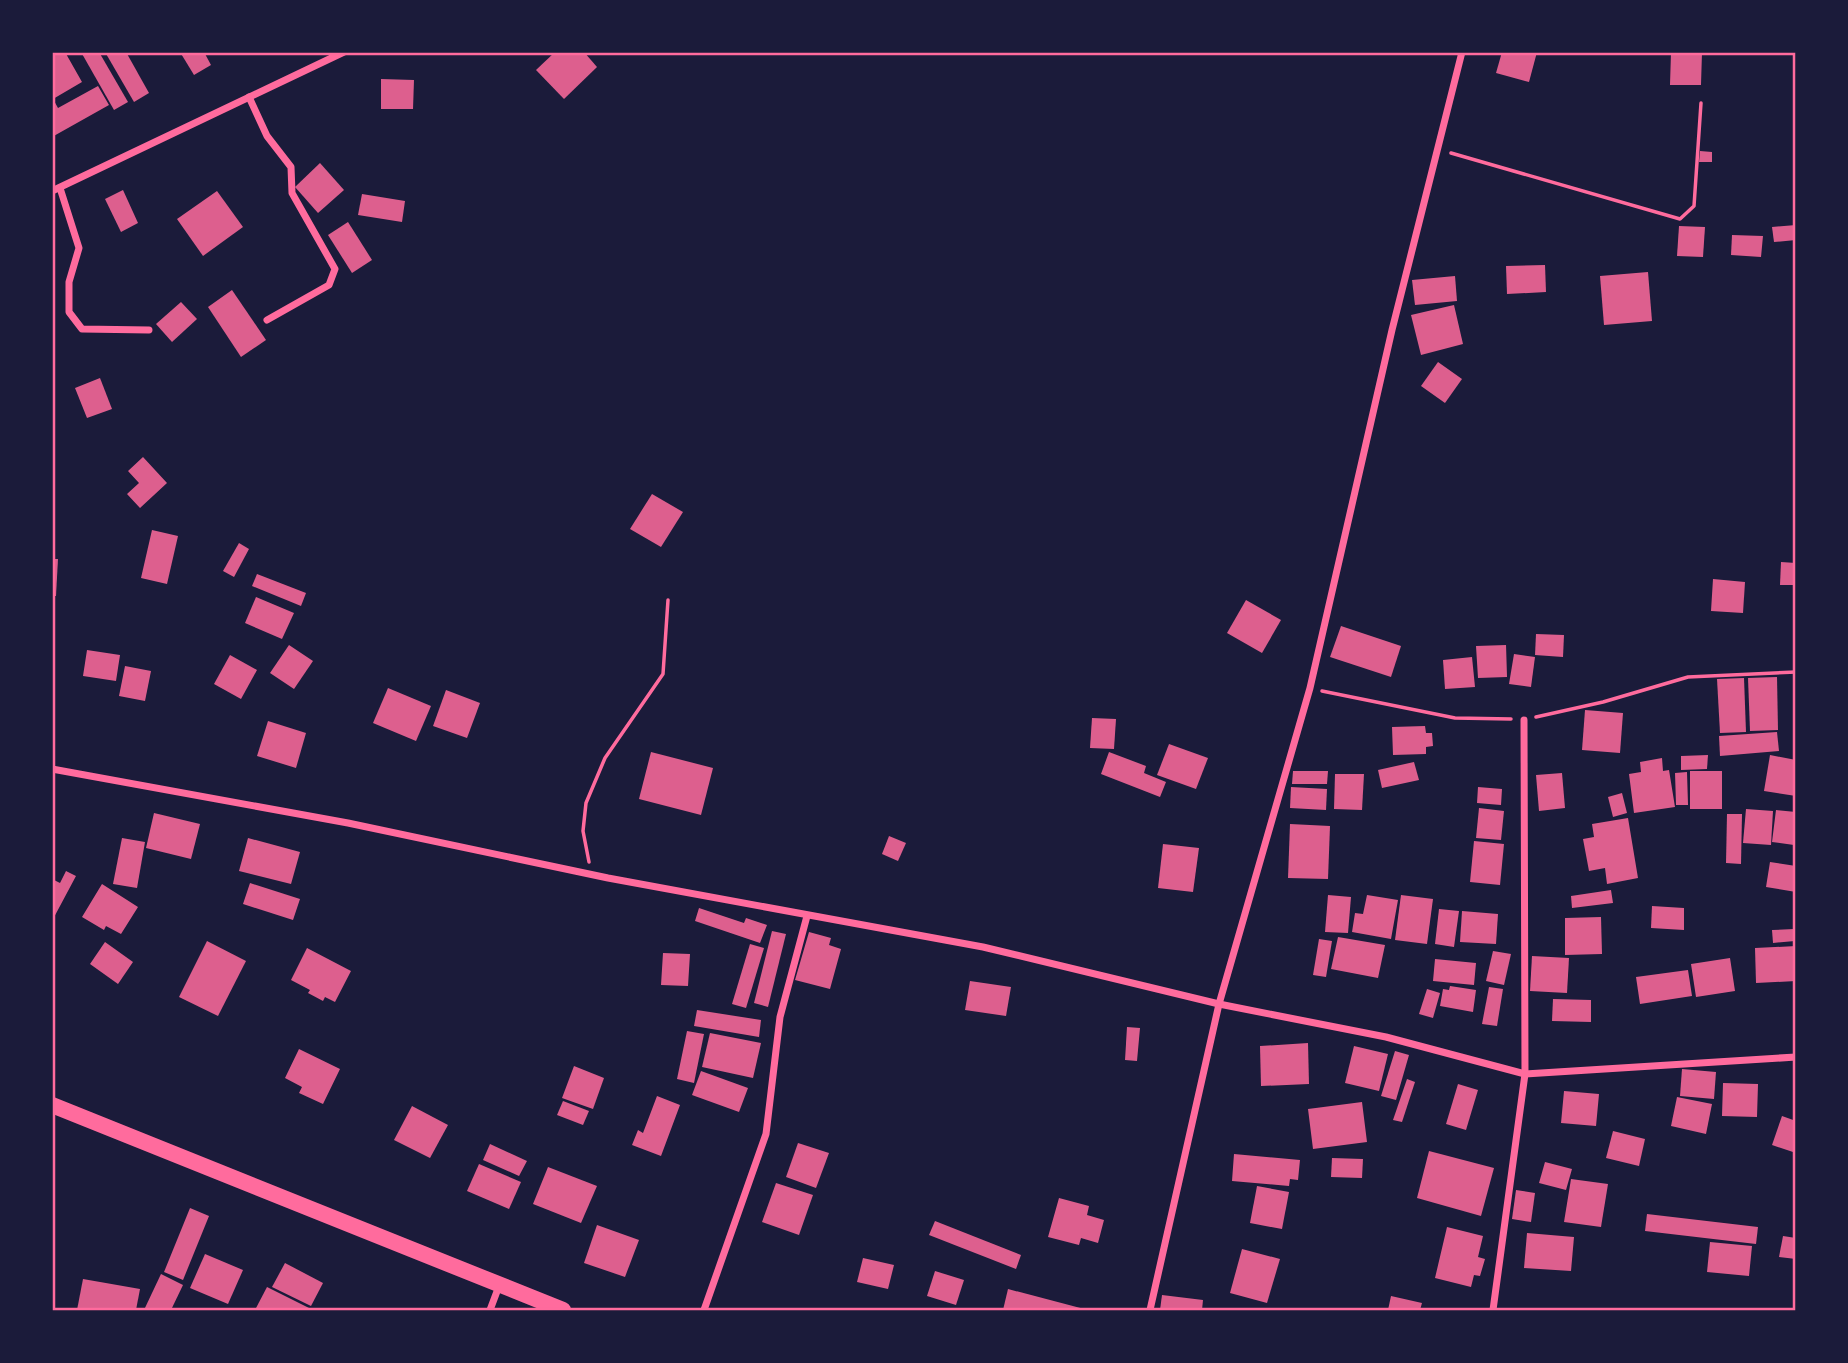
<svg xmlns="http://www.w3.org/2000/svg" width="1848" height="1363" font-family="Lato,sans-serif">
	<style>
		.building { fill: #dd5f8e }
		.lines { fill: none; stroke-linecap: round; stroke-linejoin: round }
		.path { stroke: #ff6b9d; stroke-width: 3.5 }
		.minor { stroke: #ff6b9d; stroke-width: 7 }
		.trunk { stroke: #ff6b9d; stroke-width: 16 }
		.neatline { fill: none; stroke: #ff6b9d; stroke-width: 2.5 }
	</style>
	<rect width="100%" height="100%" fill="#1b1b3a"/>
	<g class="building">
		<polygon points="52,52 65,52 82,82 53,99 58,108 98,86 109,105 52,137"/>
		<polygon points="81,52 99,52 128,102 114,110"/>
		<polygon points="105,52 126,52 149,93 134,102"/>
		<polygon points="180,52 204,52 211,65 194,75"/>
		<polygon points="555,52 584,52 597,67 564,99 536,70"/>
		<polygon points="1502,52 1537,52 1529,82 1496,73"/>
		<polygon points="1671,52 1702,52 1701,85 1670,85"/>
		<polygon points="381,79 414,80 413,109 381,109"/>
		<polygon points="1700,151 1712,152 1712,162 1699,162"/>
		<polygon points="320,163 344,190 318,213 295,187"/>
		<polygon points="123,190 138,223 121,232 105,199"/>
		<polygon points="217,191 243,227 203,256 177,219"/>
		<polygon points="362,194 405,201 402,222 358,215"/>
		<polygon points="348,222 372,260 352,273 328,235"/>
		<polygon points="1796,225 1796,240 1774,242 1772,227"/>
		<polygon points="1679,226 1705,227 1703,257 1677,256"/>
		<polygon points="1732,235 1763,236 1761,257 1731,255"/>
		<polygon points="1545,265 1546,292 1507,294 1506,266"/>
		<polygon points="1648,272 1652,321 1604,325 1600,276"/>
		<polygon points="1455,276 1457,301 1415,305 1412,280"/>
		<polygon points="232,290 266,340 241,357 208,307"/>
		<polygon points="181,302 197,319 172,342 156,324"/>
		<polygon points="1454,305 1463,344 1421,355 1411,315"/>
		<polygon points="1438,362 1462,379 1445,403 1421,386"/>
		<polygon points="100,378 112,409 87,418 75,388"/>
		<polygon points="143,457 167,483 140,508 127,494 139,483 128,471"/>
		<polygon points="652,494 683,512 661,547 630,529"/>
		<polygon points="152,530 178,536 167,584 141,578"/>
		<polygon points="239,543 249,549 234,577 223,571"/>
		<polygon points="52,559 58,559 56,596 52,596"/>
		<polygon points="1781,562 1796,563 1796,585 1780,585"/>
		<polygon points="257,574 306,593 301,606 252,586"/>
		<polygon points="1713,579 1745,582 1743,613 1711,611"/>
		<polygon points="256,597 294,613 282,639 245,623"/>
		<polygon points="1246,600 1281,620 1262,653 1227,633"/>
		<polygon points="1341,626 1401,646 1391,677 1330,657"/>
		<polygon points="1536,634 1564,635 1563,657 1535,655"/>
		<polygon points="289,645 313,661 294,689 270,673"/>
		<polygon points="1506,645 1507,677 1478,678 1476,646"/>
		<polygon points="87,650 120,655 116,681 83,676"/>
		<polygon points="1514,654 1535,657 1531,687 1509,684"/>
		<polygon points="230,655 257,670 241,699 214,684"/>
		<polygon points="1472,657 1475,687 1445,689 1443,660"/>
		<polygon points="125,666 151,671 145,701 119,696"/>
		<polygon points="1777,677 1778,730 1750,731 1748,678"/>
		<polygon points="1744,678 1746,732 1720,733 1717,679"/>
		<polygon points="388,688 431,706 416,741 373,723"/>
		<polygon points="446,690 480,703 467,738 433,726"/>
		<polygon points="1585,710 1623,713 1620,753 1582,750"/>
		<polygon points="1092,718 1116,719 1114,749 1090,748"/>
		<polygon points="268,721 306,733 296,768 257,756"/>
		<polygon points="1425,726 1426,733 1432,733 1433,746 1426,747 1426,754 1393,755 1392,727"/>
		<polygon points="1777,732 1779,751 1720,756 1719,736"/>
		<polygon points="1169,744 1208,758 1196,789 1157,775"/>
		<polygon points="651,752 713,768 701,815 639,799"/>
		<polygon points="1109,752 1146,766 1144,773 1166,782 1160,797 1101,774"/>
		<polygon points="1708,755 1707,769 1681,770 1681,756"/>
		<polygon points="1770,755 1796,760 1796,796 1764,791"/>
		<polygon points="1662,758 1663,771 1669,770 1675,807 1634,813 1629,774 1641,772 1640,762"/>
		<polygon points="1414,762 1419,780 1382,788 1378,770"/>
		<polygon points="1293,771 1328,771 1327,784 1292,784"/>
		<rect x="1690" y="771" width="32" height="38"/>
		<polygon points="1687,772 1688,805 1676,805 1675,773"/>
		<polygon points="1562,773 1565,808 1539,811 1536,775"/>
		<polygon points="1335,774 1364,774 1362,810 1334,809"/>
		<polygon points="1291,787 1327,789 1326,810 1290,808"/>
		<polygon points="1478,787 1502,789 1501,805 1477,803"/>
		<polygon points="1622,793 1627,813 1613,817 1608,797"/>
		<polygon points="1479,808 1504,811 1501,840 1476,838"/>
		<polygon points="1746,809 1773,811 1771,845 1743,843"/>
		<polygon points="1776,810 1796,812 1794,845 1772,842"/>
		<polygon points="154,813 200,824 191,859 146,848"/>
		<polygon points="1727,814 1742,814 1741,864 1726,863"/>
		<polygon points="1628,818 1638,878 1607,884 1605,868 1589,871 1583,839 1594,837 1592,824"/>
		<polygon points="1290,824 1330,826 1328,879 1288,878"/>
		<polygon points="889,836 906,843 898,861 882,854"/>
		<polygon points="122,838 145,842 137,888 113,884"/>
		<polygon points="248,838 300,852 291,884 239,871"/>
		<polygon points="1474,841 1504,844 1500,885 1470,882"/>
		<polygon points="1163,844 1199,848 1193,892 1158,888"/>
		<polygon points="1770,862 1796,866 1796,892 1766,887"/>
		<polygon points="66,871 76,876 52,921 52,879 60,883"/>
		<polygon points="250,883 300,899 293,920 243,904"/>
		<polygon points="102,884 138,907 121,934 106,926 104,930 82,917"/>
		<polygon points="1611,890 1613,903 1572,908 1571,896"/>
		<polygon points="1328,895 1351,897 1348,933 1325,932"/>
		<polygon points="1367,895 1398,900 1391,939 1352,932 1355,913 1363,914"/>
		<polygon points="1401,895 1433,899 1427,944 1395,940"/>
		<polygon points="1652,906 1684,908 1684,930 1651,928"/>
		<polygon points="699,908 744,923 746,918 767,925 760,943 695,921"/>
		<polygon points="1439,909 1459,911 1454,947 1435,944"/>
		<polygon points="1462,911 1498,914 1496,944 1460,942"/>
		<polygon points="1601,917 1602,954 1565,955 1565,918"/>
		<polygon points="1794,929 1795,941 1773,943 1772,930"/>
		<polygon points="772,931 786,934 768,1007 754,1003"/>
		<polygon points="809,932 831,938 829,945 841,949 830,989 795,980"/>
		<polygon points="1338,937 1385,945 1378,978 1331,969"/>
		<polygon points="1319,939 1332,941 1326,977 1313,975"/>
		<polygon points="207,941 246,961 218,1016 179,997"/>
		<polygon points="105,942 133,962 118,984 90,964"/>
		<polygon points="750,944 764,948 746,1008 732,1004"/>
		<polygon points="1796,946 1796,981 1756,983 1755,948"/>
		<polygon points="307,948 351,971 335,1002 325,997 323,1001 308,993 310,990 291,980"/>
		<polygon points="1493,951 1511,954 1504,985 1486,981"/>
		<polygon points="663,953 690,954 688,986 661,985"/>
		<polygon points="1532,956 1569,958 1567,993 1530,991"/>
		<polygon points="1730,958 1735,991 1696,997 1691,964"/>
		<polygon points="1435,959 1476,963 1474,985 1433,981"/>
		<polygon points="1688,970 1692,996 1640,1004 1636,977"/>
		<polygon points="970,981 1011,987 1006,1016 965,1010"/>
		<polygon points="1450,986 1476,990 1473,1012 1440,1006 1443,989 1449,990"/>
		<polygon points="1489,987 1503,989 1497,1026 1482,1024"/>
		<polygon points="1427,989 1440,993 1433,1018 1419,1014"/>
		<polygon points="1553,999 1591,1000 1591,1022 1552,1021"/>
		<polygon points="697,1010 761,1020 759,1037 694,1026"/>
		<polygon points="1127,1027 1140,1028 1137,1061 1125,1060"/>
		<polygon points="687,1031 704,1034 694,1083 677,1079"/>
		<polygon points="710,1033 761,1043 753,1078 702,1067"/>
		<polygon points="1308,1043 1309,1084 1261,1086 1260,1046"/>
		<polygon points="1354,1046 1388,1054 1379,1091 1345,1083"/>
		<polygon points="299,1049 340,1069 323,1104 299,1093 302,1087 285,1078"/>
		<polygon points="1395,1051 1409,1055 1396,1100 1381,1096"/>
		<polygon points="574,1066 604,1078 593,1109 562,1098"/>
		<polygon points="1682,1069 1716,1072 1714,1099 1680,1096"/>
		<polygon points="701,1071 748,1088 739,1112 692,1095"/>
		<polygon points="1407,1079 1415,1082 1402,1122 1393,1120"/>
		<polygon points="1723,1083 1758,1084 1757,1117 1722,1116"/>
		<polygon points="1458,1084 1478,1090 1466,1130 1446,1124"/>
		<polygon points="1564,1091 1599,1094 1596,1126 1561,1123"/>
		<polygon points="657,1096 680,1105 661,1156 632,1145 638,1130 643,1133"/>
		<polygon points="1677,1097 1712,1104 1706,1134 1671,1126"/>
		<polygon points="563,1101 589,1111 583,1125 557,1115"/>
		<polygon points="1362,1102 1367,1142 1313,1149 1308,1109"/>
		<polygon points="412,1106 448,1125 430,1158 394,1140"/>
		<polygon points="1782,1116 1796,1121 1796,1153 1772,1145"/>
		<polygon points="1613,1131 1645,1139 1639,1166 1606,1158"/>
		<polygon points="798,1143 829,1153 816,1188 786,1177"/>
		<polygon points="490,1144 527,1161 519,1176 483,1160"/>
		<polygon points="1429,1151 1494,1168 1481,1216 1417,1198"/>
		<polygon points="1234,1154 1300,1160 1298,1180 1290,1179 1289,1186 1232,1181"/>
		<polygon points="1332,1158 1363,1159 1362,1178 1331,1177"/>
		<polygon points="1545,1162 1572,1169 1566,1190 1539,1183"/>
		<polygon points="479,1164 521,1182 509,1209 467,1191"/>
		<polygon points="548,1167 597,1186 581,1223 533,1204"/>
		<polygon points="1571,1179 1608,1184 1601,1227 1564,1222"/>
		<polygon points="776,1183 813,1195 799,1235 762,1222"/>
		<polygon points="1257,1186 1289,1192 1282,1229 1250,1223"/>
		<polygon points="1516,1190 1535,1193 1531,1222 1512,1219"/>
		<polygon points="1059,1198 1089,1206 1087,1215 1104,1220 1098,1243 1081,1238 1079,1245 1048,1237"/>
		<polygon points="190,1208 209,1216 183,1280 164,1272"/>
		<polygon points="1647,1214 1758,1227 1756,1244 1645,1231"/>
		<polygon points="935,1221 1021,1255 1016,1269 929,1235"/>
		<polygon points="597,1225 639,1240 625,1277 584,1263"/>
		<polygon points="1447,1227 1483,1236 1478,1257 1485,1259 1480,1276 1474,1275 1471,1287 1435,1278"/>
		<polygon points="1527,1233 1574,1237 1571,1271 1524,1268"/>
		<polygon points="1783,1236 1796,1238 1796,1259 1779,1257"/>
		<polygon points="1710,1242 1752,1246 1749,1276 1707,1272"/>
		<polygon points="1242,1249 1280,1259 1267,1303 1230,1293"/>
		<polygon points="205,1254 243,1270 228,1304 190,1288"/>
		<polygon points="863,1258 894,1265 888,1289 857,1282"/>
		<polygon points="285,1263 323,1283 311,1306 272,1287"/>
		<polygon points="935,1271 964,1280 956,1305 927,1296"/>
		<polygon points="161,1274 183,1285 171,1310 144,1310"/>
		<polygon points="83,1279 140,1289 136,1310 77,1310"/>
		<polygon points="267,1287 313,1310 255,1310"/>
		<polygon points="1008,1289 1088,1310 1003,1310"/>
		<polygon points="1162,1295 1203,1300 1202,1310 1160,1310"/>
		<polygon points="1391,1296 1422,1303 1420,1310 1388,1310"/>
	</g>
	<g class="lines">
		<g class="path">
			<polyline points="1451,153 1680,219 1694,206 1701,103"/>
			<polyline points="1322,691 1455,718 1511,719"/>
			<polyline points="1536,717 1603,702 1688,677 1796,672"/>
			<polyline points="589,862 583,831 586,803 605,758 663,674 668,600"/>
		</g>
		<g class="minor">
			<polyline points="249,97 267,136 291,167 292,193 335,269 329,285 267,320"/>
			<polyline points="60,188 79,248 69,282 69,312 82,329 149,330"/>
			<polyline points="52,191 344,52"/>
			<polyline points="52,769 348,823 608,878 983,947 1219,1004 1386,1037 1525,1074 1796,1057"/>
			<polyline points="490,1310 499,1286"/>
			<polyline points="704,1310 766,1134 780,1017 807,916"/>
			<polyline points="1150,1310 1219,1004 1310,688 1392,330 1462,52"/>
			<polyline points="1493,1310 1525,1074 1524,720"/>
		</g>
		<polyline class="trunk" points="52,1105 563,1310"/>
	</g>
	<rect width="1848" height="1363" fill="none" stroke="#1b1b3a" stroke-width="108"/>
	<rect x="54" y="54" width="1740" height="1255" class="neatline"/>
</svg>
